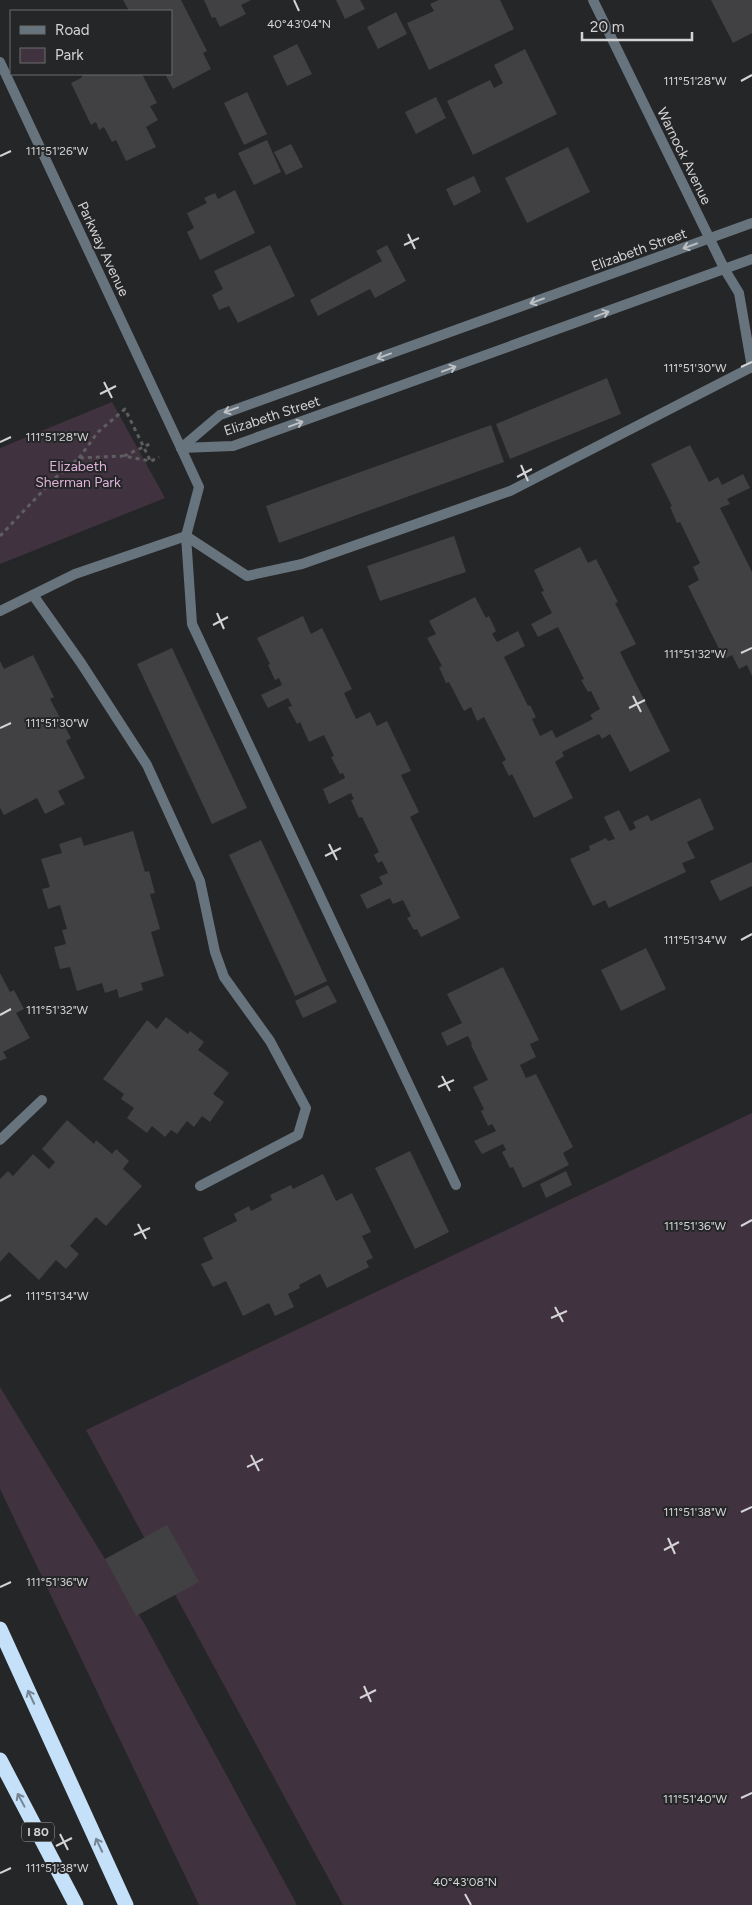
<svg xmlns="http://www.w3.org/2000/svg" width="752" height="1905" font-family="Figtree,sans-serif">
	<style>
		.green { fill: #41323f }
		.building { fill: #414042 }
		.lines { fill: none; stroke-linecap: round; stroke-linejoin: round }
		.path { stroke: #5e5e60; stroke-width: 3; stroke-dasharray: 4 4; stroke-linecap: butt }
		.service { stroke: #68747d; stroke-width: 10 }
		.minor { stroke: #68747d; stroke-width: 10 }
		.motorway { stroke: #c5e1fa; stroke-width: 15 }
		.oneway { stroke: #bec1c4 }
		.oneway2 { stroke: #758491 }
		.ticks { fill: none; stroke: #d4d4d6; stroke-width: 2 }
		.labels { text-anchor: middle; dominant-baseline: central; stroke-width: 4; stroke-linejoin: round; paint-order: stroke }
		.shield { fill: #252628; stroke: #a0a0a2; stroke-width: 1 }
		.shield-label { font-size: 12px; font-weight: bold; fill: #d4d4d6 }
		.street-label { font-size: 14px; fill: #d4d4d6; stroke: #252628 }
		.park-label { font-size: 14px; fill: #dfb1d9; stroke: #252628 }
		.ticks-label { font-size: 12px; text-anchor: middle; fill: #d4d4d6; stroke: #252628; stroke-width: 4; stroke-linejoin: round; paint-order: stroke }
	</style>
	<rect width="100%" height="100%" fill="#252628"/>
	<g class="green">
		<polygon points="112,402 165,498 0,564 0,448"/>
		<polygon points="752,1113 752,1905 343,1905 86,1430"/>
		<polygon points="0,1387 144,1623 297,1905 199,1905 0,1489"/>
	</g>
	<g class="building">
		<polygon points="123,0 181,0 207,51 203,53 211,69 173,89 165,74 171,74 171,11 129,11"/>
		<polygon points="204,0 251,0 241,5 246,14 220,27 215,17 212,18"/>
		<polygon points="336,0 360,0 365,9 345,19"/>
		<polygon points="439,0 500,0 514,29 429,70 407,23 434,11 430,4"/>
		<polygon points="711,0 752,0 752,33 733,43"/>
		<polygon points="396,12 407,34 378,49 367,27"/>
		<polygon points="297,44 312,74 287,86 273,56"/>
		<polygon points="525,49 557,114 473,155 447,101 490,80 494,88 503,83 494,65"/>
		<polygon points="83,74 142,74 157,103 150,106 158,120 146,127 156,147 126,161 116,140 112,142 104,127 99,130 96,122 91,125 71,83 81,78"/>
		<polygon points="247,92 267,134 244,145 224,103"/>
		<polygon points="436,97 446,118 416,134 405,112"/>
		<polygon points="267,140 281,172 254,185 238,153"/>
		<polygon points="291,144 303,167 286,175 274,152"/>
		<polygon points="568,147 590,192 527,223 505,178"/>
		<polygon points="474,176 481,192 454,206 446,189"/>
		<polygon points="235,190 255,233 200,260 187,232 194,228 187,213 207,203 204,198 215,193 218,199"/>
		<polygon points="270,245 295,296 238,323 229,306 219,310 212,295 223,289 214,271"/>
		<polygon points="387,245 406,281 375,298 370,289 318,316 310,300 382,261 376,251"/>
		<polygon points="607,378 621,414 510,459 496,424"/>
		<polygon points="491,425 504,462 279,543 266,506"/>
		<polygon points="690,445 709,482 718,477 722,485 743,474 750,488 727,499 730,504 720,508 752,572 752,676 747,665 739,669 732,655 724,659 688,586 699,580 693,567 700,563 680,522 677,523 670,507 672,506 651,464"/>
		<polygon points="454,536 466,572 380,601 367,566"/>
		<polygon points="580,547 588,563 596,559 618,602 615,603 636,644 620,652 670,751 630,772 610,734 602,739 599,734 562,752 564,756 555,762 573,798 534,818 512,774 509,776 502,762 506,760 484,717 477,721 471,707 464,711 449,682 446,683 439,667 442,666 427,638 436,634 429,621 475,597 486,618 489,616 496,631 492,634 497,642 518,631 525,646 504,657 528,706 530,705 536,717 532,719 540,736 552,730 556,738 593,719 590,715 600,709 591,691 588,692 581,680 584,679 558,627 538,637 531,624 552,613 541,592 544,591 534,570"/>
		<polygon points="303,616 311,634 322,628 352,689 344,693 356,719 370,712 377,726 387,721 411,771 401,775 419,812 410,817 460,918 421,937 417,929 414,930 407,918 411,916 403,900 393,904 390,898 367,909 360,895 383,884 379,877 388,873 382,861 378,863 374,855 379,852 362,817 359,818 351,800 354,799 351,793 329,804 323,789 345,778 343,773 340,774 331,757 334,756 324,735 309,742 300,722 297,724 288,707 292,706 288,698 268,708 261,695 282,685 279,678 275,680 268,665 270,664 257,638"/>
		<polygon points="172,648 247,808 212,824 137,664"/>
		<polygon points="33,655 54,697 50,699 71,738 66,741 85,778 58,791 65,804 45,814 37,798 4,815 0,808 0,661 4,669"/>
		<polygon points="700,798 714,829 687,842 695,858 682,863 686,872 609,908 605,900 593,906 570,859 590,850 589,846 606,838 608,841 615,839 604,817 619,810 630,831 636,828 633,822 648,815 651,821"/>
		<polygon points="133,831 145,872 149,871 155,893 150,894 160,929 151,932 164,976 141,983 143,990 119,998 117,989 105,993 102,983 77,991 70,967 60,969 54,947 66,944 62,930 67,929 60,905 48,909 42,889 50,887 41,859 62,853 59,844 81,837 84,846"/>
		<polygon points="261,840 327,981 295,996 229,855"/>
		<polygon points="752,862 752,886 720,901 710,881"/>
		<polygon points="646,948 666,989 621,1011 601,970"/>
		<polygon points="503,967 539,1040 530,1044 536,1057 520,1065 526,1078 536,1074 573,1147 563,1153 569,1165 523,1188 513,1167 510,1168 502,1152 506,1150 503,1144 482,1154 474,1141 496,1131 492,1124 488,1126 481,1111 484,1109 473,1087 488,1080 471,1045 472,1044 468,1036 447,1046 441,1033 462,1023 447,994"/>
		<polygon points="0,973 10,992 14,990 24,1009 16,1013 30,1038 3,1052 7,1058 0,1061"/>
		<polygon points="328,985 337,1002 303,1018 295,1001"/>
		<polygon points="166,1017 188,1034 190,1031 204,1042 198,1050 229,1073 213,1094 224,1102 210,1122 202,1116 194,1127 187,1121 177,1134 171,1130 165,1137 152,1126 147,1133 127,1118 134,1108 121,1099 124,1094 103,1079 147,1020 157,1029"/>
		<polygon points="67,1120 94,1144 96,1140 112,1154 116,1149 129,1161 123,1169 142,1186 106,1226 96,1217 70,1246 79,1254 66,1269 56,1260 39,1280 9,1252 0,1262 0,1179 8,1171 13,1176 33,1154 49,1169 55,1162 42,1149"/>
		<polygon points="410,1151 449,1232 415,1249 375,1168"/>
		<polygon points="566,1171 572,1185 546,1198 540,1184"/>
		<polygon points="323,1174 336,1201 352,1193 371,1232 362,1236 373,1258 366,1261 369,1267 327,1288 320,1274 299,1285 300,1288 288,1294 294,1307 275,1316 269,1303 243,1316 226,1281 213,1287 201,1264 213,1259 203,1238 237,1221 234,1214 249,1206 251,1211 272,1200 270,1195 291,1185 293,1189"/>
		<polygon points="167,1525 199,1582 136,1616 105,1559"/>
	</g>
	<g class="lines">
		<g class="path">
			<polyline points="124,456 152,443"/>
			<polyline points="79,458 98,432 125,409 150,460"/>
			<polyline points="0,536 55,478 79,458 123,456 151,461 159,457"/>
		</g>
		<g class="service">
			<polyline points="725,270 739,293 752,368"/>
			<polyline points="181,448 199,487 186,536 192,624 456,1185"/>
			<polyline points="33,595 81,663 147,765 200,881 215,952 224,977 270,1041 306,1108 298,1135 200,1186"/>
			<polyline points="0,611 75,574 186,536 247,576 302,564 510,491 752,367"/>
			<polyline points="0,1140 42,1100"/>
		</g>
		<g class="minor">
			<polyline points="593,0 725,270"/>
			<polyline points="0,62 181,448"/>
			<polyline points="181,448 220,415 752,223"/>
			<polyline points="181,448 233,446 752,259"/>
		</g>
		<g class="motorway">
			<polyline points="0,1629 126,1905"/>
			<polyline points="0,1760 76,1905"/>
		</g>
	</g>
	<defs><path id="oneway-shaft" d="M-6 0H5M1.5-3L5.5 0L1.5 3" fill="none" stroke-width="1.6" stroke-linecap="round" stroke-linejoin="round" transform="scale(1.25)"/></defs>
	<g class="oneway">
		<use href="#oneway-shaft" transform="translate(690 246) rotate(160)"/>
		<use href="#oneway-shaft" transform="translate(537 301) rotate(160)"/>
		<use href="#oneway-shaft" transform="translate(602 314) rotate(-20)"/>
		<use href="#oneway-shaft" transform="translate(384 356) rotate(160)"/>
		<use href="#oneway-shaft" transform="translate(449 369) rotate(-20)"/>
		<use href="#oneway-shaft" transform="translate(231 410) rotate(160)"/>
		<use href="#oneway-shaft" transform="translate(296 424) rotate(-20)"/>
	</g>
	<g class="oneway2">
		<use href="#oneway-shaft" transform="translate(31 1697) rotate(-115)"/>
		<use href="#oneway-shaft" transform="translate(21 1800) rotate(-118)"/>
		<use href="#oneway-shaft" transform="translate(99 1845) rotate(-115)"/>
	</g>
	<path class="ticks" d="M294,0L299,11M741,81L752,75M0,156L11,151M408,234L415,249M404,245L419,238M741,367L752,362M104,382L112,398M100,394L116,386M0,442L11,437M521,465L528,481M517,477L532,469M217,613L224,629M213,625L228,617M741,653L752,648M633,696L641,712M629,708L645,700M0,728L11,723M329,844L337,860M325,856L341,848M741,940L752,934M0,1015L11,1009M442,1076L450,1091M438,1087L454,1080M138,1224L146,1239M741,1226L752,1220M134,1235L150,1228M0,1301L11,1295M555,1307L563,1322M551,1318L567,1311M251,1455L259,1471M247,1467L263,1459M741,1512L752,1507M668,1538L675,1554M664,1550L679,1542M0,1587L11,1582M364,1686L371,1702M360,1698L376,1690M741,1798L752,1793M60,1834L68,1850M56,1846L72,1838M0,1873L11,1868M465,1894L471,1905"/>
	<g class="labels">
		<rect class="shield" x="22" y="1822.5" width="32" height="19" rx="4"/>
		<g class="shield-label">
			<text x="38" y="1832">I 80</text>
		</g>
		<g class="street-label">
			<text transform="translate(684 156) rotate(64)">Warnock Avenue</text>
			<text transform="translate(103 249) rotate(65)">Parkway Avenue</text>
			<text transform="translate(639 250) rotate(-20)">Elizabeth Street</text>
			<text transform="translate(272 416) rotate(-18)">Elizabeth Street</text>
		</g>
		<g class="park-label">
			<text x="78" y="466">Elizabeth<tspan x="78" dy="16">Sherman Park</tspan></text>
		</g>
	</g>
	<g class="ticks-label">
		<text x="299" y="28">40°43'04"N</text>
		<text x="695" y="85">111°51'28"W</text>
		<text x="57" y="155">111°51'26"W</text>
		<text x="695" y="372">111°51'30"W</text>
		<text x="57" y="441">111°51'28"W</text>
		<text x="695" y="658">111°51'32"W</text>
		<text x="57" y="727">111°51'30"W</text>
		<text x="695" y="944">111°51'34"W</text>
		<text x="57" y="1014">111°51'32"W</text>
		<text x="695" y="1230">111°51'36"W</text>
		<text x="57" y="1300">111°51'34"W</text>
		<text x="695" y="1516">111°51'38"W</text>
		<text x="57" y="1586">111°51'36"W</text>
		<text x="695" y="1803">111°51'40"W</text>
		<text x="57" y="1872">111°51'38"W</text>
		<text x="465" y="1886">40°43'08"N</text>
	</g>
	<rect x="10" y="10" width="162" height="65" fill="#252628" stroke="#6b6c6e"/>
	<rect x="20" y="26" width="25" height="8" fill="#68747d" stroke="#6b6c6e"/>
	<text x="55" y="35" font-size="15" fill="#d4d4d6">Road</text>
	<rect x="20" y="48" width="25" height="15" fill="#41323f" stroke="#6b6c6e"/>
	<text x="55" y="60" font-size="15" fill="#d4d4d6">Park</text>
	<path d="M582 32v8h110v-8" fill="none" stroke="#d4d4d6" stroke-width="2.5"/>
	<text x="590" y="32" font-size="15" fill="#d4d4d6" stroke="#252628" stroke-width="4" paint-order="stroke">20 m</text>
</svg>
